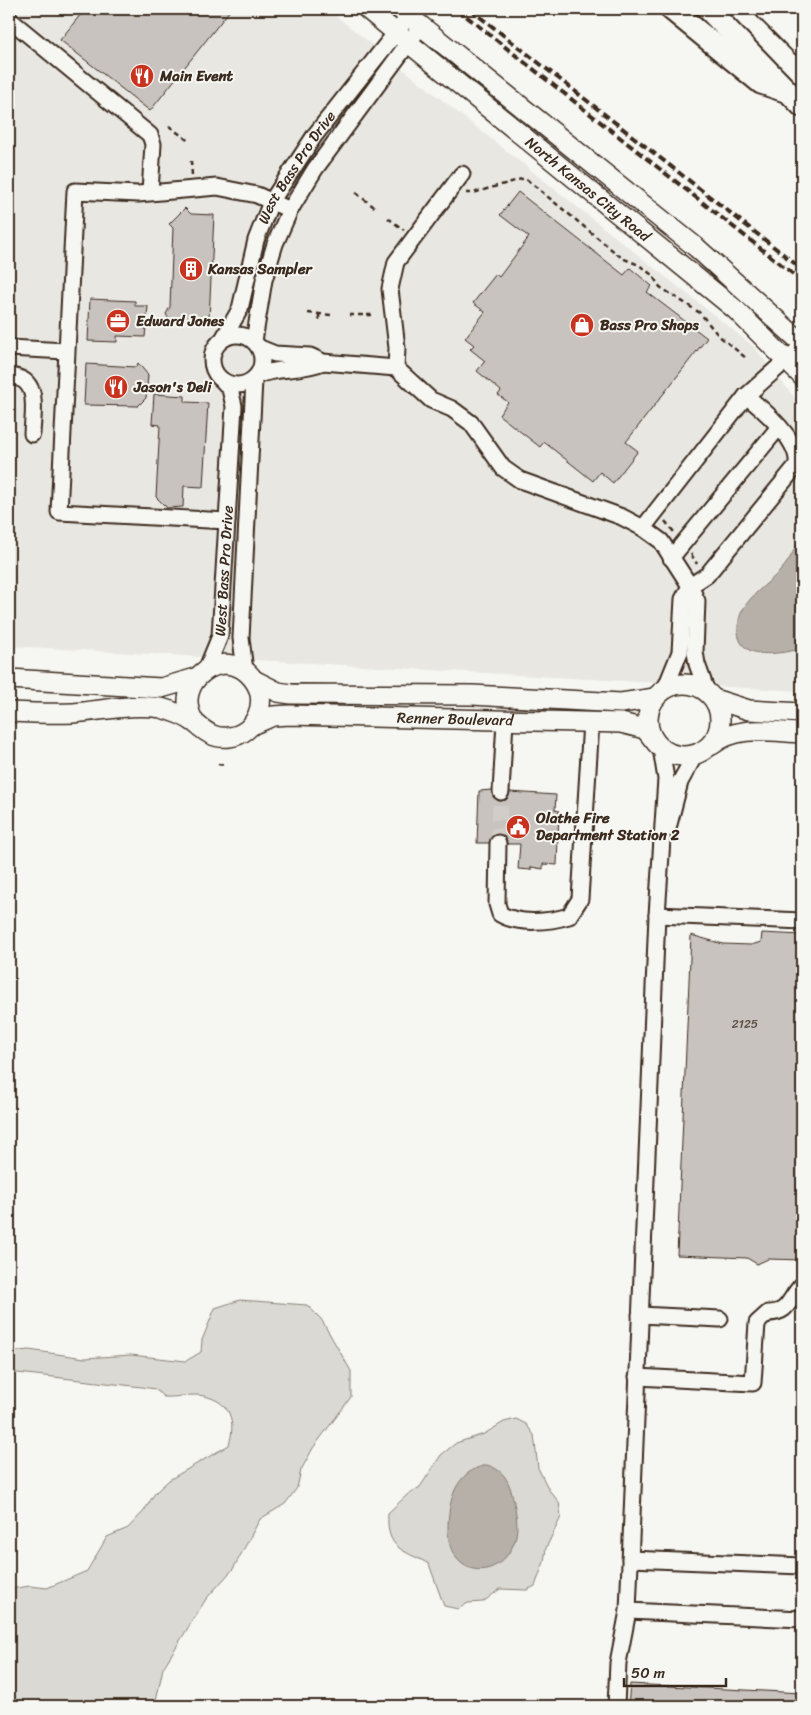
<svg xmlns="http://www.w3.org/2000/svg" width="811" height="1715" font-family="Sriracha,sans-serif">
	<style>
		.built { fill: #e8e7e2 }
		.green { fill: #dad9d3; stroke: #8a8278 }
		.water { fill: #b6b0a9; stroke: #857a71 }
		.building { fill: #c8c3be; stroke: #3b2a1e }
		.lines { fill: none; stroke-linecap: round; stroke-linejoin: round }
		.minor-tunnel { stroke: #d1cdc8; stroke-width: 15; stroke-dasharray: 15 8; stroke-linecap: butt }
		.minor-casing { stroke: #3b2a1e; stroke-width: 19 }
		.major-casing { stroke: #3b2a1e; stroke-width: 22 }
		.highway-casing { stroke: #3b2a1e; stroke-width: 25 }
		.path { stroke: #3b2a1e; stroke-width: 2.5; stroke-dasharray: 5 4; stroke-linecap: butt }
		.minor { stroke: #f6f6f2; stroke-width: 15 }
		.major { stroke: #f6f6f2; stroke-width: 19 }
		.highway { stroke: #f6f6f2; stroke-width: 21 }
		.rail { stroke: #3b2a1e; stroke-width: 4; stroke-dasharray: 8 4; stroke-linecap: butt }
		.labels { text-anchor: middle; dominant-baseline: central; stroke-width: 4; stroke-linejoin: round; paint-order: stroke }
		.number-label { font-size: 12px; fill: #5e5046 }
		.poi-label { font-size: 15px; font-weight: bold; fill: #3b2a1e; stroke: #f6f6f2; text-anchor: start }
		.street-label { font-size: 15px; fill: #3b2a1e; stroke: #f6f6f2 }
	</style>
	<rect width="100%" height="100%" fill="#f6f6f2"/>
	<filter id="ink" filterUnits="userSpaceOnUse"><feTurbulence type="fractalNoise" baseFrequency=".02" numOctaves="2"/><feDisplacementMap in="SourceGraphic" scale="10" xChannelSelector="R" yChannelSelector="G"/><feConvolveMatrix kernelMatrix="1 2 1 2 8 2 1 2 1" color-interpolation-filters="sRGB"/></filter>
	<g filter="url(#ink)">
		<polygon class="built" points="9,9 327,9 753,346 802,407 802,691 9,646"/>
		<g class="green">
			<path d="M240,1300L307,1305L321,1319L351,1371V1397L313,1448L301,1470L297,1488L285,1504L260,1519L233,1569L206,1599L163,1668L155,1706H9V1589L30,1586L47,1588L87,1571L107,1537L128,1528L144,1511L155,1493L169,1480L229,1445C236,1421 231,1402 204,1396C191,1393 178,1398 164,1397L155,1389L142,1387L9,1372V1352L29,1350L85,1358L131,1355L186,1361L201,1352L202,1340L215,1308Z"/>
			<path d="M516,1419L526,1424L534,1435L538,1468L549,1490L559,1502L561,1517L546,1548L544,1562L535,1586L527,1590L500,1589L483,1602L468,1603L458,1609L444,1606L429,1564C402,1549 386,1550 388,1513L408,1494L420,1487L441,1455L456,1443L484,1434L504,1422Z"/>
		</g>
		<g class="water">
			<path d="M802,536V649C784,652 747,662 739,638C737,629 738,619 742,611C751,594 769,583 782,569C791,559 795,546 802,536Z"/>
			<path d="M487,1465C504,1470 509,1481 513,1498C516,1512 519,1526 515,1540C501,1583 448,1579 448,1530C448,1501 455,1471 487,1465Z"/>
		</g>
		<g class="building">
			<polygon points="85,9 231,9 150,111 60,40"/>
			<polygon points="518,192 624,275 630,268 652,286 647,292 707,338 626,442 638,451 613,483 600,472 593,481 544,442 540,447 499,415 508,402 498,395 501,391 477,371 485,361 470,349 474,345 465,338 485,312 473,303 496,274 499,277 529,237 500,215"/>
			<polygon points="185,208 191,214 214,215 209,320 183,319 176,322 169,320 166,314 170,307 173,228 169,224"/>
			<polygon points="90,299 135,301 135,306 148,306 145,337 117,336 117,342 88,341"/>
			<polygon points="138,363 148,375 146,398 138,406 84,405 86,364 136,367"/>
			<polygon points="154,394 185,396 185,402 208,403 203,487 184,486 183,507 167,508 156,497 160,425 152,424"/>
			<polygon points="492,790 493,797 500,801 506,800 510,792 556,795 555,810 559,811 557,865 543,864 543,869 531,867 531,870 518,869 520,844 507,844 506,838 499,834 493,835 489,843 477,843 479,791"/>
			<polygon points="762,933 802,935 802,1260 768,1259 757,1264 747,1258 677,1255 691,935 723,944 751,945 761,942"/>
			<polygon points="630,1684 802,1693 802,1706 628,1706"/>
		</g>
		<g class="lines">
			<polyline class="minor-tunnel" points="498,843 501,792"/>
			<g class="minor-casing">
				<g id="minor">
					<polyline points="9,19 150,135 153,144 150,192"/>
					<circle cx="237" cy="360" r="25"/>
					<path id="s1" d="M223,339L240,309L256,240L271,202L315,135L409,16"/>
					<polyline points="254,341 264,280 275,244 290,210 315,169 421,26"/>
					<polyline points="9,348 66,351"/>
					<polyline points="260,348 275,354 310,356 323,362 396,368 431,400 452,409 471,423 503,468 520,480 622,517 643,528 661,541 690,586 697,601 695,652 697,664 707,692"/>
					<polyline points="396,368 397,348 390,289 396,262 462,174"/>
					<path d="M258,375C279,367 302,371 323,362"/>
					<path d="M9,376C41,378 33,410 32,434"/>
					<polyline points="227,521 59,512 75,191 138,194 217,187 257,195 290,210"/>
					<polyline points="643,528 746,396 802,346"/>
					<polyline points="671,558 779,427"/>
					<path id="s2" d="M206,670L220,636L234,406L230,389L223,381"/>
					<polyline points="245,671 241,638 254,380"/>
					<path d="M665,689L680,652L683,599L690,586L707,575L797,465C800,441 764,410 746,396"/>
					<polyline points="501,792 505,721"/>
					<polyline points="668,828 680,782 695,755"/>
					<path d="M498,843L497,904L500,914C519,925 549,922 569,916L580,899L591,722"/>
					<polyline points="657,915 802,921"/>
					<polyline points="640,1315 720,1319"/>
					<path d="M637,1377L753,1383L757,1323L768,1313C790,1313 788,1299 802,1285"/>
					<polyline points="630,1559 802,1566"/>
					<polyline points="628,1611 802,1619"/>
					<polyline points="616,1706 618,1663 628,1611 657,915 666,779 661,748"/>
				</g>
			</g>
			<g class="major-casing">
				<g id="major">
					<path id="s3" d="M367,9L736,310L802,376"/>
					<polyline points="400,9 697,248 802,343"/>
					<polyline points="9,679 161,688 196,678"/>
					<polyline points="254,680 278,692 291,694 472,695 621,703 655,698"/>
					<circle cx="684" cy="720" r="36"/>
					<polyline points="714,699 749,710 802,713"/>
					<path d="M9,712C30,713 52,714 73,713C102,711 132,703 161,708C172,711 186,716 195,723C206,732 214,739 229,737C256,734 270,701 253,679C226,642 168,682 195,723"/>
					<path id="s4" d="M252,725L273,716L290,715L621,723L645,729L654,740"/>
					<path d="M712,745C738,724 771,732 802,733"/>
				</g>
			</g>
			<g class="highway-casing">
				<g id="highway">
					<polyline points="671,9 761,83 785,91"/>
					<polyline points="708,9 802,106"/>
					<polyline points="766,9 802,45"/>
					<polyline points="789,9 802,23"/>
				</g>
			</g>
			<g class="path">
				<polyline points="169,126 190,142"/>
				<polyline points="191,161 192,175"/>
				<polyline points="356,193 377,209"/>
				<polyline points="466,193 473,193 525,178 622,258 639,265 652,275 660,287 700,313 718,335 746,358"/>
				<polyline points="388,218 404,230"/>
				<polyline points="308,313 332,315"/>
				<polyline points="349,315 374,315"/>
				<polyline points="319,320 319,313"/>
				<polyline points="665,521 674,532"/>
				<polyline points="691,554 697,564"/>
				<polyline points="218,764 224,765"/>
			</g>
			<use href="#minor" class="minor"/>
			<use href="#major" class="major"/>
			<use href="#highway" class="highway"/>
			<g class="rail">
				<polyline points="457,9 802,281"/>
				<polyline points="470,9 802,269"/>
			</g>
		</g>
	</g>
	<defs>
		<g id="restaurant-disc" transform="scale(1.25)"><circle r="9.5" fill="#c8321e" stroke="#f6f6f2"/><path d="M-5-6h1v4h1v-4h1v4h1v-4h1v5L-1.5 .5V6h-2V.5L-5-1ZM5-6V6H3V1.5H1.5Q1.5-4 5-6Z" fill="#fff"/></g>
		<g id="building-disc" transform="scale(1.25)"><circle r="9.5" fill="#c8321e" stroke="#f6f6f2"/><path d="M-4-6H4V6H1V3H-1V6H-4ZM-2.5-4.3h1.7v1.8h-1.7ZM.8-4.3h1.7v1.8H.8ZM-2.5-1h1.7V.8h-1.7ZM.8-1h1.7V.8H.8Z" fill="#fff"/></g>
		<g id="office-disc" transform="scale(1.25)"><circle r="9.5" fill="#c8321e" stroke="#f6f6f2"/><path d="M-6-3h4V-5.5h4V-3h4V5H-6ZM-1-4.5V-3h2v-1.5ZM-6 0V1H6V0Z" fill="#fff"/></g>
		<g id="shop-disc" transform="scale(1.25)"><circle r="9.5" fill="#c8321e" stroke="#f6f6f2"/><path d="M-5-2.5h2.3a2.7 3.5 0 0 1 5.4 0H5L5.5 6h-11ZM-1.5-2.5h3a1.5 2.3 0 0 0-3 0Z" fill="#fff"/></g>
		<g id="civic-disc" transform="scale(1.25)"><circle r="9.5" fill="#c8321e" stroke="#f6f6f2"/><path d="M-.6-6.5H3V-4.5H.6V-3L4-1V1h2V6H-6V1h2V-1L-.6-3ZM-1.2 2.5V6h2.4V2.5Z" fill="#fff"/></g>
	</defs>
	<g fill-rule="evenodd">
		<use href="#restaurant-disc" x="142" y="76"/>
		<use href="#building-disc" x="191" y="269"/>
		<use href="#office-disc" x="118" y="321"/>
		<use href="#shop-disc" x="582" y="325"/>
		<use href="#restaurant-disc" x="116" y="387"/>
		<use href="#civic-disc" x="518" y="827"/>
	</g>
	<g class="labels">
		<g class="number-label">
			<text x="745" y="1024">2125</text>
		</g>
		<g class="poi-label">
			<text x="160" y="76">Main Event</text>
			<text x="208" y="269">Kansas Sampler</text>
			<text x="136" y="321">Edward Jones</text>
			<text x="600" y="325">Bass Pro Shops</text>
			<text x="134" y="387">Jason's Deli</text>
			<text x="536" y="818">Olathe Fire<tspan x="536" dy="17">Department Station 2</tspan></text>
		</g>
		<g class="street-label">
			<text stroke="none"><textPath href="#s1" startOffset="189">West Bass Pro Drive</textPath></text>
			<text stroke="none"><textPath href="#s3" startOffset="285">North Kansas City Road</textPath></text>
			<text stroke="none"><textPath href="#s2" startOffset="102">West Bass Pro Drive</textPath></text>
			<text stroke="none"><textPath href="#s4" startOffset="205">Renner Boulevard</textPath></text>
		</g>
	</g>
	<rect width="811" height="1715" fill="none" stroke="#f6f6f2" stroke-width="30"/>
	<rect x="15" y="15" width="781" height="1685" fill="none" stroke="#3b2a1e" stroke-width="2" filter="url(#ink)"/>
	<path d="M624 1678v8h102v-8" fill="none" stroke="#3b2a1e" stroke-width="2.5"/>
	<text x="631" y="1678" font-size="15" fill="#3b2a1e" stroke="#f6f6f2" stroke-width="4" paint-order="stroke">50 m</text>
</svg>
